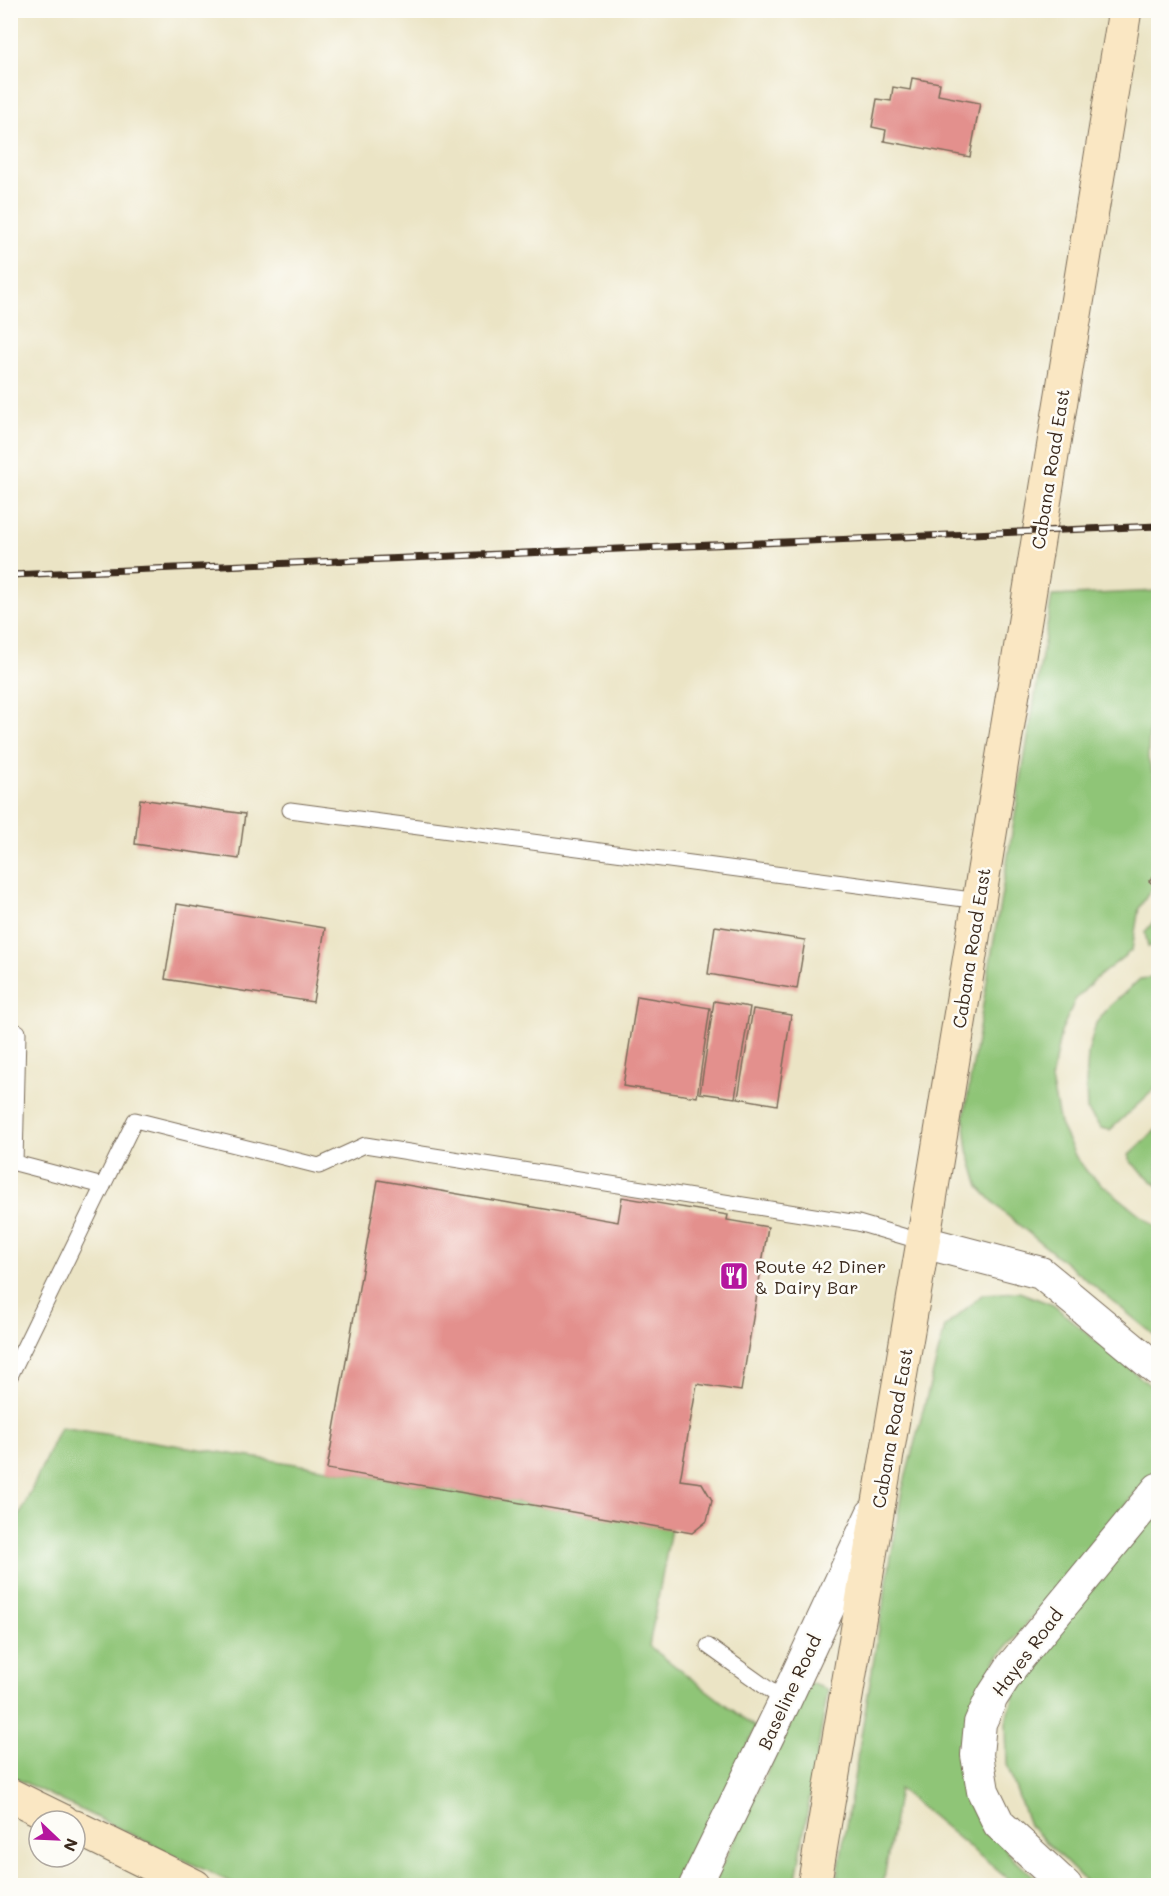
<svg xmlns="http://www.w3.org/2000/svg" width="1169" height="1896" font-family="Mali,sans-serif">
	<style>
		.green { fill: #8fc577; stroke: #65784a; stroke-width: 1.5 }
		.building { fill: #e3908d }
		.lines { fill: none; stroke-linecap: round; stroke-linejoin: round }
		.lane-casing { stroke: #796b58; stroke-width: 17 }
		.street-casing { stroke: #796b58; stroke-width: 34 }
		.secondary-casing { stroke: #796b58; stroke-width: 35 }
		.lane { stroke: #fff; stroke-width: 15 }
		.street { stroke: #fff; stroke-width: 32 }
		.secondary { stroke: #fae7c3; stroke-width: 33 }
		.rail-casing { stroke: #3b2a1e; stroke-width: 7 }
		.rail { stroke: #fdfcf7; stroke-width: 4.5; stroke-dasharray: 14; stroke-linecap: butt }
		.labels { text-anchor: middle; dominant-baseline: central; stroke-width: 5; stroke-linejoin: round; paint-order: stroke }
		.street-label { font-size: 18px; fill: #3b2a1e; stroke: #fdfcf7 }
		.poi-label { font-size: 18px; fill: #3b2a1e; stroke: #fdfcf7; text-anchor: start }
	</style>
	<rect width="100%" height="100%" fill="#fdfcf7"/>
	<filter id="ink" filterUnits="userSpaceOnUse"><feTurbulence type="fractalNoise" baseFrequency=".0167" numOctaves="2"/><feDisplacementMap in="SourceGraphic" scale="12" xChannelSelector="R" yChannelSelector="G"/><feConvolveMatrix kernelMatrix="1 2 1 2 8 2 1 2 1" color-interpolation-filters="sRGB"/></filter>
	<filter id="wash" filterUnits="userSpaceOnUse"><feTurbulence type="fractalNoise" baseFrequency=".008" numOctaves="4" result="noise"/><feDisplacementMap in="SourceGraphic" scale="24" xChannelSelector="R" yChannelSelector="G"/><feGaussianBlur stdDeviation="1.35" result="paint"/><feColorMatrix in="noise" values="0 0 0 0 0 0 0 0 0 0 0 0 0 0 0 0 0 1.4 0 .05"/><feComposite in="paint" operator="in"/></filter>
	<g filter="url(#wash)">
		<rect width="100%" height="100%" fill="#ebe4c5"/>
		<g class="green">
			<polygon points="1158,591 1158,699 1149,729 1148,759 1158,790 1158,870 1149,880 1154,885 1139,908 1132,950 1093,981 1075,1000 1061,1032 1051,1080 1060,1124 1076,1157 1088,1173 1158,1229 1158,1338 1003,1212 979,1187 968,1150 964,1117 1052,596"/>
			<polygon points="1158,916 1158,945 1148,947 1145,932"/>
			<polygon points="1158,977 1158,1086 1110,1130 1101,1128 1087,1110 1086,1085 1088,1053 1096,1023 1109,1007 1140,979"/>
			<polygon points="1158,1128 1158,1186 1131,1162 1129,1155"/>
			<polygon points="1019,1292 1053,1305 1158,1392 1158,1466 996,1660 970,1722 979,1817 1016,1862 1046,1885 1015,1885 899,1789 883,1885 836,1886 902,1491 945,1327 983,1294"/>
			<polygon points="60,1427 327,1469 671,1529 649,1646 756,1728 679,1885 236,1885 11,1776 11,1535"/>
			<polygon points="1158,1508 1158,1885 1089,1885 1029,1825 1007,1765 1006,1722 1020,1675"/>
			<polygon points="810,1683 828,1690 795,1885 712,1886"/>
		</g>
		<g id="blocks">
			<g class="building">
				<polygon points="912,78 940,83 938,95 980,103 970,157 884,141 886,130 872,127 877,99 891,101 893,87 910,90"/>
				<polygon points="140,799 245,814 239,859 135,844"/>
				<polygon points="1158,870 1158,889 1149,881"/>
				<polygon points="177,904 325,928 313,1002 165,979"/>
				<polygon points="715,926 805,940 797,989 708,974"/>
				<polygon points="637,996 710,1008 697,1097 623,1086"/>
				<polygon points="714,1001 750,1007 735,1098 700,1093"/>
				<polygon points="753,1009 791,1015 777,1105 738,1098"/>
				<polygon points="378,1180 618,1222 622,1197 728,1215 727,1220 768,1227 741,1391 697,1384 680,1480 702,1483 712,1500 707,1521 692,1533 327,1469"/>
			</g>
		</g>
	</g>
	<g filter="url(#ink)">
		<use href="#blocks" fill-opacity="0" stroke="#796b58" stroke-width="1.5"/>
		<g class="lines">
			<g class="lane-casing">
				<g id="lane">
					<polyline points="290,810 979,901"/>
					<polyline points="18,1032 15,1163 103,1186"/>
					<polyline points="10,1376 135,1120 319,1166 365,1145 858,1223 923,1242"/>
					<polyline points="708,1646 785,1701"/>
				</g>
			</g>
			<g class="street-casing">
				<g id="street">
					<polyline points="923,1242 1041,1273 1158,1370"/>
					<polyline points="695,1886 785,1701 872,1514"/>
					<polyline points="1066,1886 999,1824 983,1791 977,1755 980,1723 992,1697 1012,1666 1158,1489"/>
				</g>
			</g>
			<g class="secondary-casing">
				<g id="secondary">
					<polyline points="10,1795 63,1821"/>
					<polyline points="75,1827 195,1886"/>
					<polyline points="814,1886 925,1230 1125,10"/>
				</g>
			</g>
			<use href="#lane" class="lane"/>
			<use href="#street" class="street"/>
			<use href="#secondary" class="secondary"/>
			<g class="rail-casing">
				<polyline id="rail" points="10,575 1158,526"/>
			</g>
			<use href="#rail" class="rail"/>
		</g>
	</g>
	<defs>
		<g id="restaurant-square" transform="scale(1.5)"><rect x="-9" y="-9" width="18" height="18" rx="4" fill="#b5179e" stroke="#fdfcf7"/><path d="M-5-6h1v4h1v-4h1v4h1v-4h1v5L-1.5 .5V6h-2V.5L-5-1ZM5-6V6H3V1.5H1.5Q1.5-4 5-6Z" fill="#fff"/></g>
	</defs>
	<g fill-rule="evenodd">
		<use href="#restaurant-square" x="734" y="1276"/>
	</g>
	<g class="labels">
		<g class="street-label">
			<text transform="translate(1050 469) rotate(-81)">Cabana Road East</text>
			<text transform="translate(971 948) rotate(-81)">Cabana Road East</text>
			<text transform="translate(892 1428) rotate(-80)">Cabana Road East</text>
			<text transform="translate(1027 1652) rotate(-53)">Hayes Road</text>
			<text transform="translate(789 1692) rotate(-65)">Baseline Road</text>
		</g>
		<g class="poi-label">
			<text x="755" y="1266">Route 42 Diner<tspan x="755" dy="21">&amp; Dairy Bar</tspan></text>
		</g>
	</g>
	<rect width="1169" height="1896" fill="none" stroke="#fdfcf7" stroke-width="36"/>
	<g transform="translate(57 1839) rotate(113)"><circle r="28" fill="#fdfcf7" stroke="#afa8a0" stroke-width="1.5"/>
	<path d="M0-4.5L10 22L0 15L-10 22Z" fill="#b5179e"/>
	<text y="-9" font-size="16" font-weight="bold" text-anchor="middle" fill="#3b2a1e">N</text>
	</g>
</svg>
